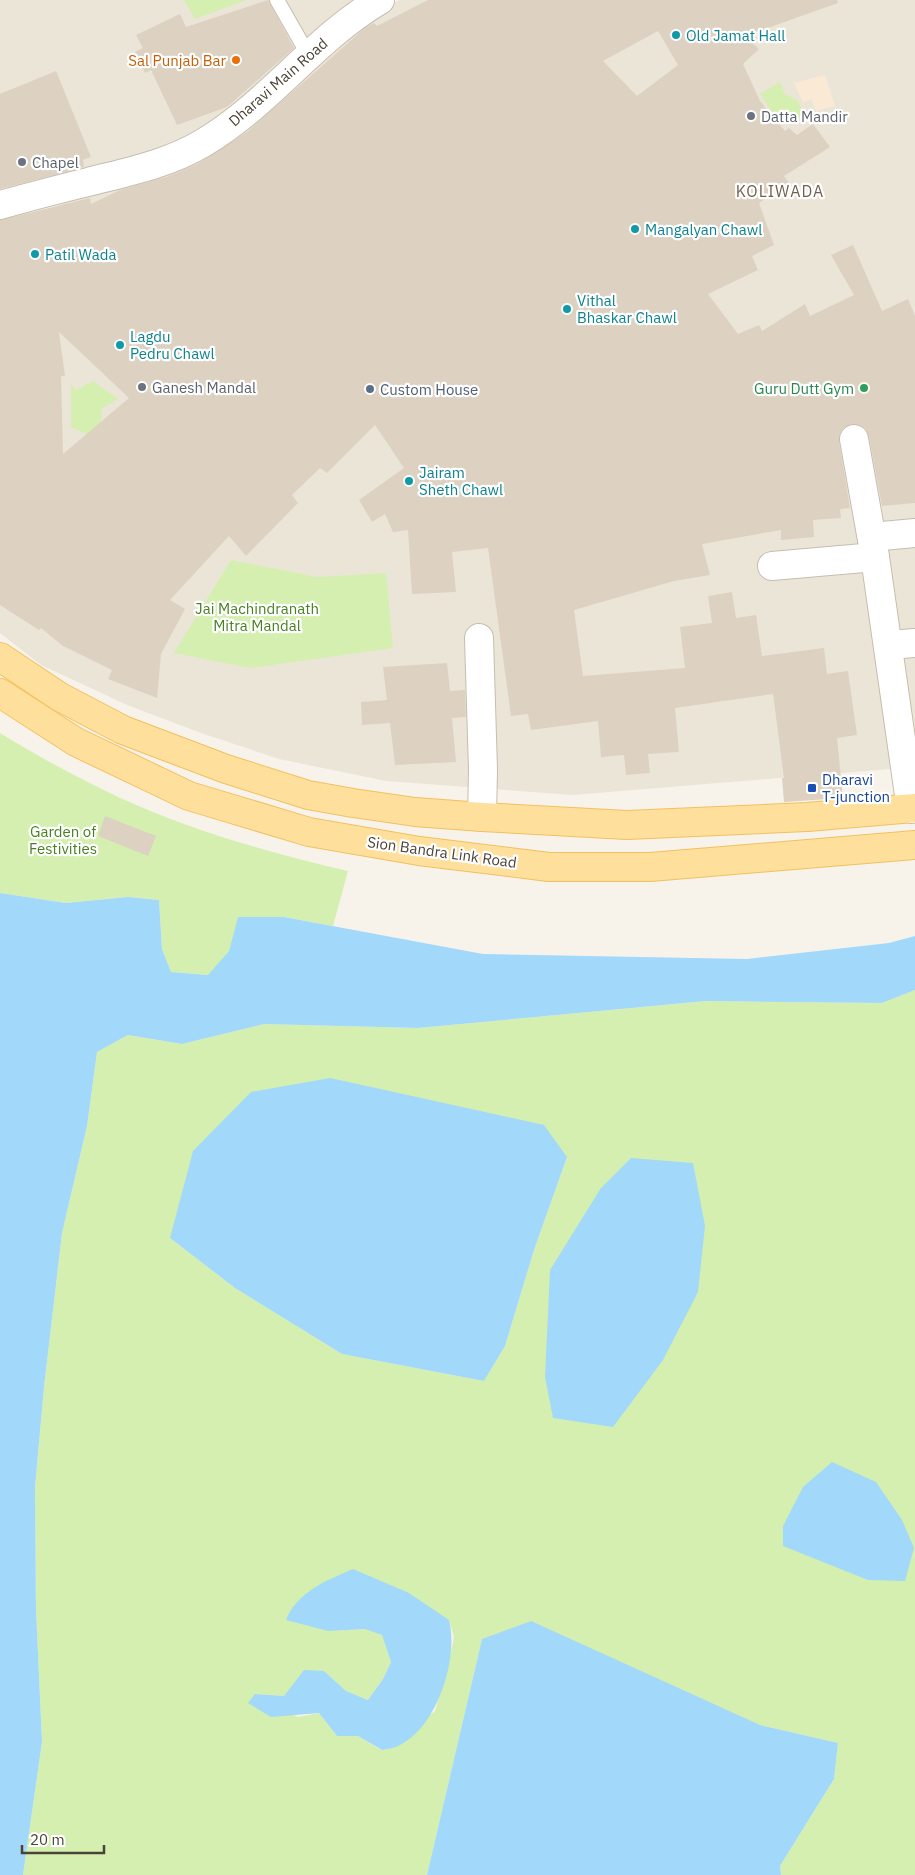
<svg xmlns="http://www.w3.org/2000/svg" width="915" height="1875" font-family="'IBM Plex Sans',sans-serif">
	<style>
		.residential { fill: #ebe5d8 }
		.commercial { fill: #fae9d5 }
		.green { fill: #d5efb0; fill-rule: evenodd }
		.water { fill: #a2d8f9 }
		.building { fill: #ddd1c2; fill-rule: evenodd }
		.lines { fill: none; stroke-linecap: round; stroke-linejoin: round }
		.lane-casing { stroke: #c7bdaf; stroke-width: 16 }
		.street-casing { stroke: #c7bdaf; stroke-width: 30 }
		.primary-casing { stroke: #f2c05e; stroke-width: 30 }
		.lane { stroke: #fff; stroke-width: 14 }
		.street { stroke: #fff; stroke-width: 28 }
		.primary { stroke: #ffdf9c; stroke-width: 28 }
		.culture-dot { fill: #0f9aa8; stroke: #fff; stroke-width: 2 }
		.food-dot { fill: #e8710a; stroke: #fff; stroke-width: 2 }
		.worship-dot { fill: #6b7280; stroke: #fff; stroke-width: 2 }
		.leisure-dot { fill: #2e9e5b; stroke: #fff; stroke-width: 2 }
		.service-dot { fill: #5c6f8a; stroke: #fff; stroke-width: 2 }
		.transit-dot { fill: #1a4fb4; stroke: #fff; stroke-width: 2 }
		.labels { text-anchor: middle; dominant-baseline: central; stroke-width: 4.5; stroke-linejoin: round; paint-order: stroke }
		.culture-label { font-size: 15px; fill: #0d838f; stroke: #fff; text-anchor: start }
		.food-label { font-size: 15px; fill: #c56008; stroke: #fff; text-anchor: end }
		.street-label { font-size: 15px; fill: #4c4337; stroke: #fff }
		.worship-label { font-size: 15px; fill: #5b616d; stroke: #fff; text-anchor: start }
		.leisure-label { font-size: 15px; fill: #27864d; stroke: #fff; text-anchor: end }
		.service-label { font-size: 15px; fill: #4e5e75; stroke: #fff; text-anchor: start }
		.park-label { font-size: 15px; fill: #498121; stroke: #fff }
		.transit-label { font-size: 15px; fill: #164399; stroke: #fff; text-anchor: start }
		.neighbourhood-label { font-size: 16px; letter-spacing: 1px; fill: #71614d; stroke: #fff }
	</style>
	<rect width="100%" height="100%" fill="#f7f3eb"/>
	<g class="residential">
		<polygon points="0,0 365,0 205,135 134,161 0,189"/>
		<polygon points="400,0 915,0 915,767 573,795 386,781 279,759 201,733 127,705 41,665 0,633 0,226 196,156 370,13"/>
	</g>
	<polygon class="commercial" points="825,75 835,106 816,111 811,99 803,103 794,83"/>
	<g class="green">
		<polygon points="184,0 246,0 195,19"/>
		<polygon points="780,82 785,94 797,100 804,113 792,124 778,120 760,94"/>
		<polygon points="93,381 118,399 102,408 101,422 104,432 93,437 71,427 71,384 76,390"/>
		<polygon points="231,560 317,577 386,573 393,648 250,668 174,653"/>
		<path d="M0,733C59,769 122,802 187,825C239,844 294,858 348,871L333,926L284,917H239L229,951L209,975L171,972L162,949L159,900L128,897L66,903L0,893Z"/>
		<path d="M915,990V1875H781L780,1866L834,1779L838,1743L760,1725L482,1639L427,1875H23L42,1742L36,1609L35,1487L44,1387L62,1233L87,1126L97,1052L128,1035L182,1044L264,1024L418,1028L706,1001L882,1003ZM567,1157L534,1250L505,1346L484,1381L342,1354L235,1288L170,1238ZM449,1620L454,1637L447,1671L435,1711L381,1750L358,1736H337L319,1713L298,1717L255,1694L284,1696L324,1671L346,1691L368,1700L383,1679L391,1662L382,1634L365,1629L328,1631Z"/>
	</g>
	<g class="water">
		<polygon points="0,893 66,903 128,897 159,900 162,949 171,972 208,975 229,951 238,917 284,917 483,954 747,959 889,943 915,936 915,990 882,1003 706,1001 418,1028 264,1024 182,1044 128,1035 97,1052 87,1126 62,1233 44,1387 35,1487 36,1609 42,1742 23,1875 0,1875"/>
		<polygon points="330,1078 544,1125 567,1157 534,1250 505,1346 484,1381 342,1354 235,1288 170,1238 193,1151 251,1092"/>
		<polygon points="631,1158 693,1163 705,1226 698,1292 663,1360 613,1427 553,1418 545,1377 550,1270 601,1188"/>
		<polygon points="832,1462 876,1482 902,1520 914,1548 905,1581 868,1580 783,1546 783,1526 803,1487"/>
		<path d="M353,1569L409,1593L449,1620C459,1658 437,1727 400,1745C395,1748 387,1749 382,1750L358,1736H337L319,1713L271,1717L248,1703L255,1694L284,1696L304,1670L324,1671L346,1691L368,1700L383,1679L391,1662L382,1635L365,1629L328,1631L286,1620C297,1592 327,1580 353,1569Z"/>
		<polygon points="531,1621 760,1725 838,1743 834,1779 780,1866 781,1875 427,1875 482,1639"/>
	</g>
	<g class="building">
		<polygon points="268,0 294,48 227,107 177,125 151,70 145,73 135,52 143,48 136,35 180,14 186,27"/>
		<path d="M428,0H837L838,3L745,36L759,49L743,64L760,101L785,131L789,128L797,135L813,124L830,147L784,176L789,183L759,203L774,245L752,256L758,270L708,294L738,334L759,325L762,331L805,304L810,316L854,295L831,255L853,245L882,311L908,299L915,316V503L882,506L869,436L866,429L860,425L851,424L844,427L840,433L839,441L850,508L840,509L841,518L813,520L814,537L781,540V530L702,544L710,575L674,581L574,610L583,676L685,668L680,627L712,623L708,596L732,592L736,618L756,615L762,656L824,648L827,674L848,671L857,735L837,738L843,798L784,802L782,778H784L773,694L675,708L679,752L648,754L650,773L626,775L624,755L601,757L598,721L531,730L528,714L511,716L488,548L452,552L456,592L412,594L408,530L393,532L385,514L372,522L359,500L404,468L375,425L327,473L320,468L292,495L298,503L246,556L229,536L170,600L185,609L161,654L157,698L108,679L112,670L63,646L41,628L39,630L0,605V220L90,198L91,204L120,190L166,177L197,164L247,132L365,28L374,23L377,26ZM658,31L678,65L637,96L603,61ZM59,332L129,398L63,454L61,376H65Z"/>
		<polygon points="56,71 91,157 83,160 84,167 0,189 0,94"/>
		<polygon points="447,663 450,691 465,690 466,717 452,718 456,762 395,765 390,723 362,725 361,702 387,700 383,667"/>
		<polygon points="105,816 156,836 148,856 98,836"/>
	</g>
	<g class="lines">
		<g class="lane-casing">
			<polyline id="lane" points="277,0 309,56"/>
		</g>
		<g class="street-casing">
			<g id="street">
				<path d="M0,205C29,197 59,189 88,182C127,172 168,164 203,143C269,104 314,39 380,0"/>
				<polyline points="854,439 875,557 911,809"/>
				<polyline points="872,537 915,533"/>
				<polyline points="772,566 875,557"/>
				<polyline points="479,638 483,770 482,817"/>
				<polyline points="889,645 915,643"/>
			</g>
		</g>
		<g class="primary-casing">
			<g id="primary">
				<polyline points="0,657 60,697 123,730 226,769 308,795 353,803 415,812 482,817 627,825 807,817 915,808"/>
				<polyline points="0,693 76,742 189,796 309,832 419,851 549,867 650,867 915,845"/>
			</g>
		</g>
		<use href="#lane" class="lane"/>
		<use href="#street" class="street"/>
		<use href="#primary" class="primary"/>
	</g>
	<g class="culture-dot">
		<circle cx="676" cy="35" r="5"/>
		<circle cx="635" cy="229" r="5"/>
		<circle cx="35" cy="254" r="5"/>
		<circle cx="567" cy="309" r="5"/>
		<circle cx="120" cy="345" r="5"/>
		<circle cx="409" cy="481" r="5"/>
	</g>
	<circle class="food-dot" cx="236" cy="60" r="5"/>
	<g class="worship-dot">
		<circle cx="751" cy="116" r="5"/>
		<circle cx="22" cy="162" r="5"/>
		<circle cx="142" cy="387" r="5"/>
	</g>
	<circle class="leisure-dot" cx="864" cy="388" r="5"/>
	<circle class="service-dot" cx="370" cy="389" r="5"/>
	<rect class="transit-dot" x="807" y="783" width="10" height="10" rx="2.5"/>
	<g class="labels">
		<g class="culture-label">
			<text x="686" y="35">Old Jamat Hall</text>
			<text x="645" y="229">Mangalyan Chawl</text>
			<text x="45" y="254">Patil Wada</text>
			<text x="577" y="300">Vithal<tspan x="577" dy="17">Bhaskar Chawl</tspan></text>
			<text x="130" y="336">Lagdu<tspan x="130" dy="17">Pedru Chawl</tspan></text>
			<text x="419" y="472">Jairam<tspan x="419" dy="17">Sheth Chawl</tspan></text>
		</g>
		<g class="food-label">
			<text x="226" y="60">Sal Punjab Bar</text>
		</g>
		<g class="street-label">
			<text transform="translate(278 82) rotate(-41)">Dharavi Main Road</text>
			<text transform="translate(442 852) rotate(8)">Sion Bandra Link Road</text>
		</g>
		<g class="worship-label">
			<text x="761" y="116">Datta Mandir</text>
			<text x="32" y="162">Chapel</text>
			<text x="152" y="387">Ganesh Mandal</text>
		</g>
		<g class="leisure-label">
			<text x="854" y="388">Guru Dutt Gym</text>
		</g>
		<g class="service-label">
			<text x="380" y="389">Custom House</text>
		</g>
		<g class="park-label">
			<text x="257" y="608">Jai Machindranath<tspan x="257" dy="17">Mitra Mandal</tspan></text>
			<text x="63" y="831">Garden of<tspan x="63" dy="17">Festivities</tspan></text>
		</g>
		<g class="transit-label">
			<text x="822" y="779">Dharavi<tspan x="822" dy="17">T-junction</tspan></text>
		</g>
		<g class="neighbourhood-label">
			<text x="780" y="191">KOLIWADA</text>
		</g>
	</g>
	<path d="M22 1845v8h82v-8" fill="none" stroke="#4c4337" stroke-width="2.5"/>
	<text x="30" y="1845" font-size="15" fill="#4c4337" stroke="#ffffff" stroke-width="4" paint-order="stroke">20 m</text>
</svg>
